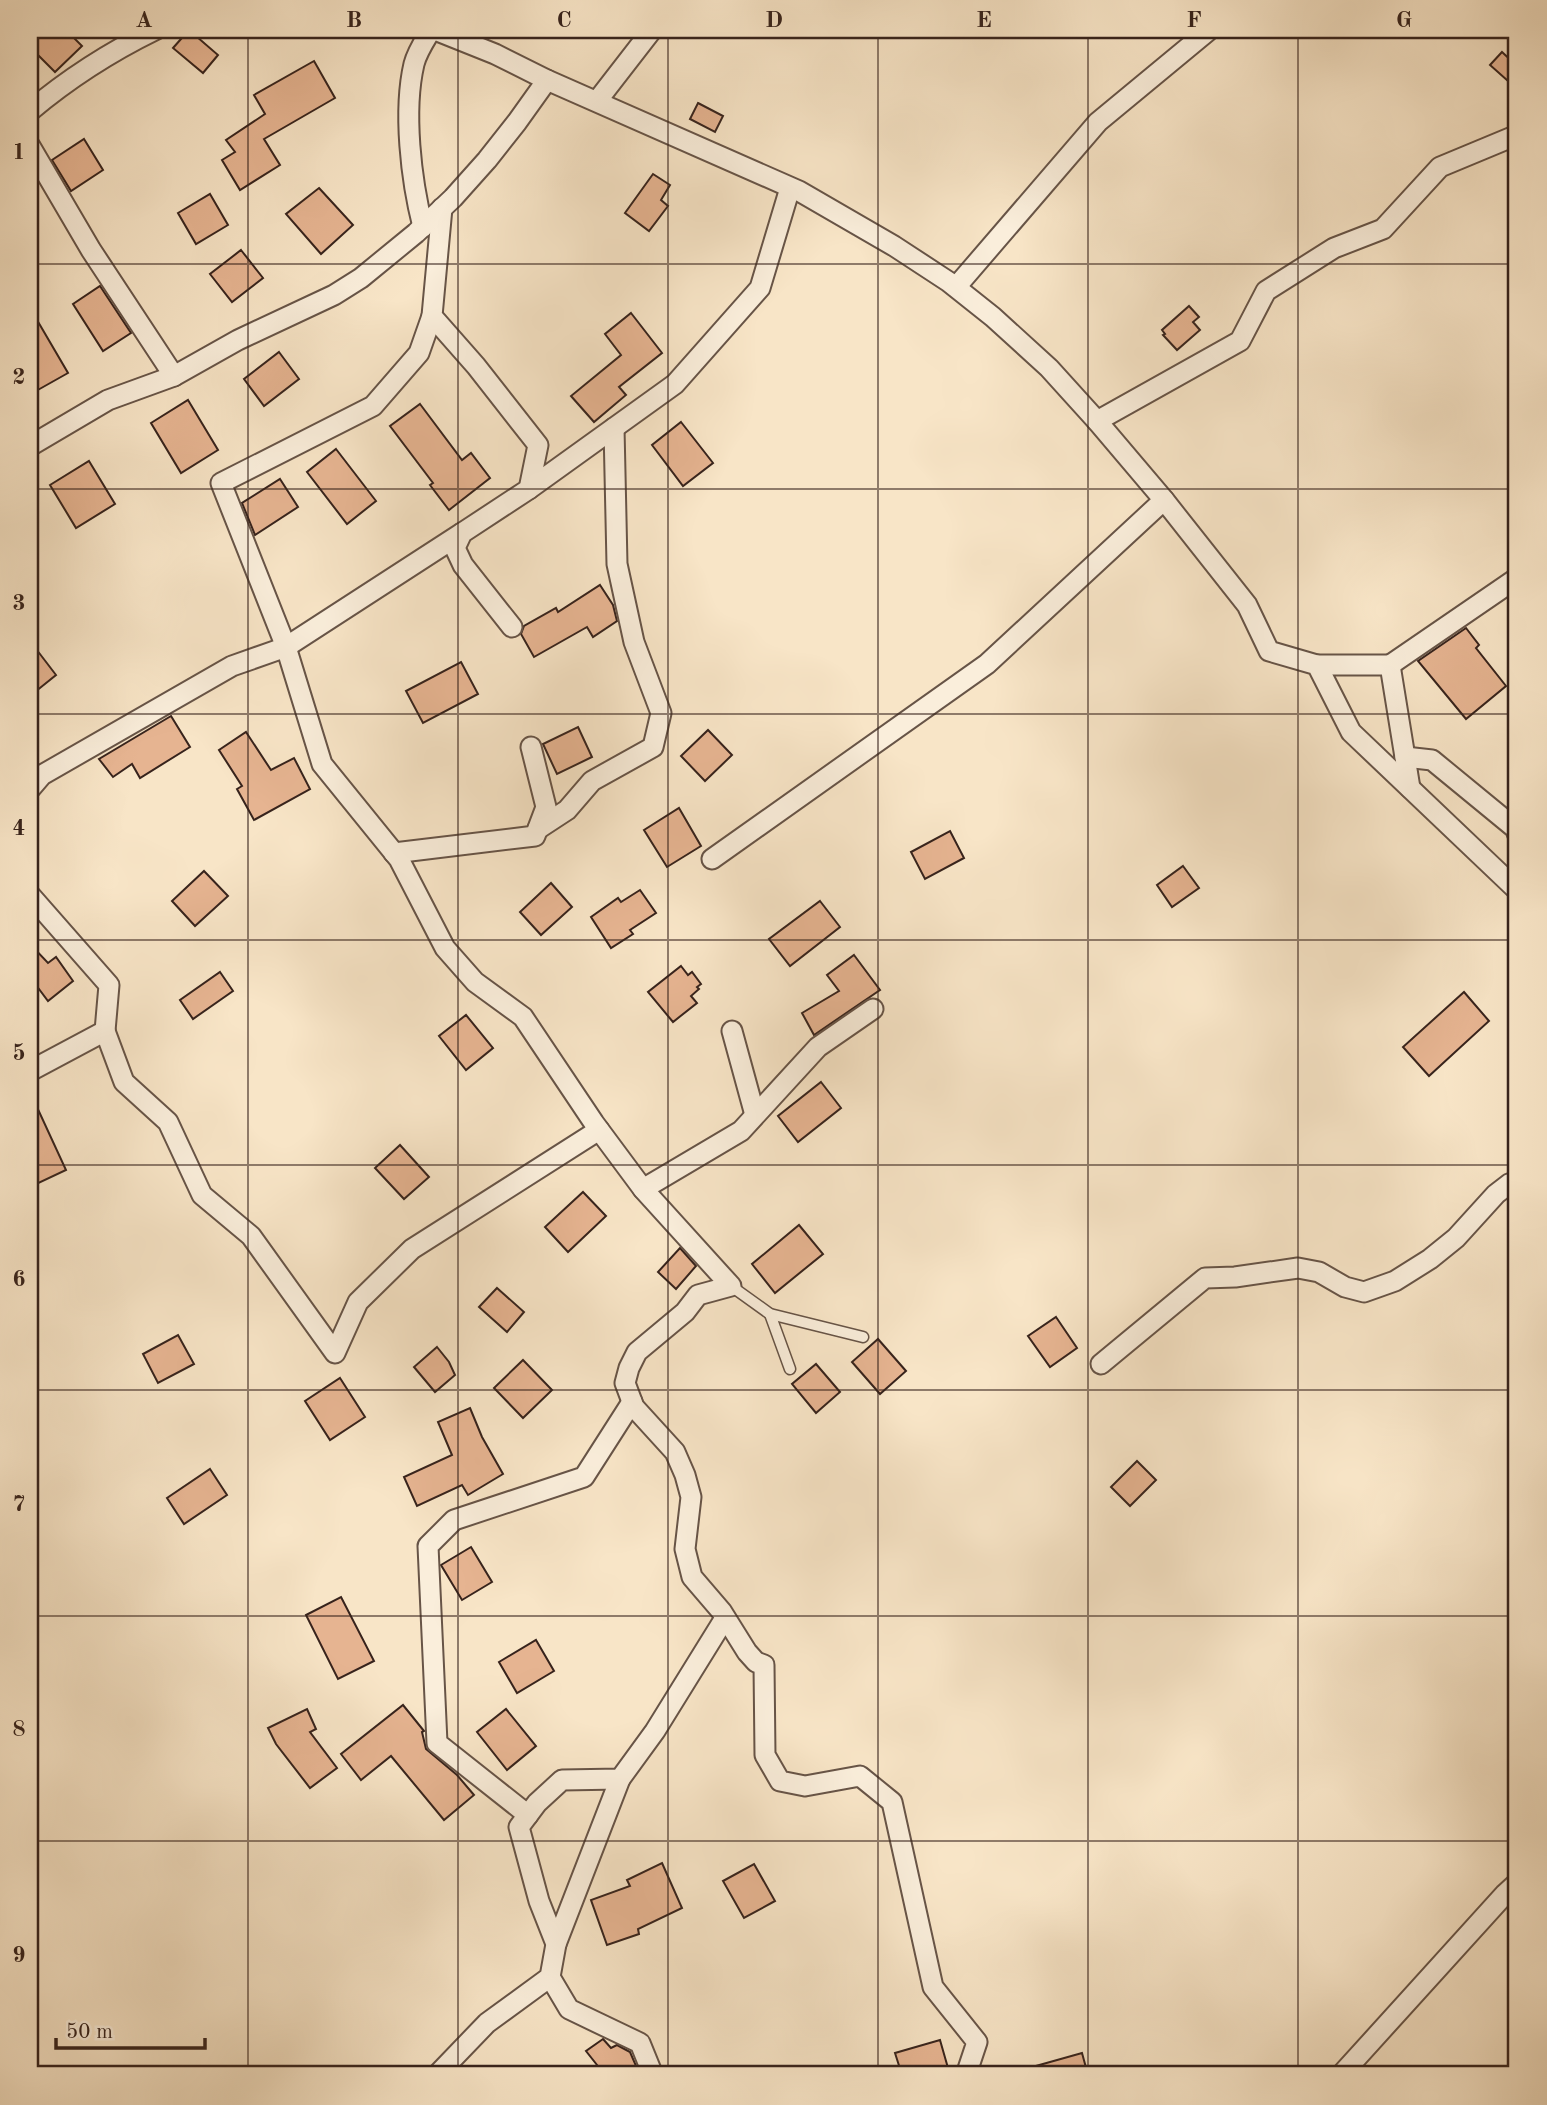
<svg xmlns="http://www.w3.org/2000/svg" width="1547" height="2105" font-family="'Old Standard TT',serif">
	<style>
		.building { fill: #e6b491; stroke: #37231c; stroke-width: 2 }
		.lines { fill: none; stroke-linecap: round; stroke-linejoin: round }
		.lane-casing { stroke: #675447; stroke-width: 13 }
		.street-casing { stroke: #675447; stroke-width: 23 }
		.lane { stroke: #faeedb; stroke-width: 10 }
		.street { stroke: #faeedb; stroke-width: 19 }
		.grid { fill: none; stroke: #37231c; stroke-width: 2; stroke-opacity: 0.55 }
		.neatline { fill: none; stroke: #37231c; stroke-width: 2.5 }
		.grid-label { font-size: 23px; text-anchor: middle; font-weight: bold; fill: #37231c }
	</style>
	<rect width="100%" height="100%" fill="#f8e5c7"/>
	<filter id="stains"><feTurbulence type="fractalNoise" baseFrequency=".00286" numOctaves="4"/><feColorMatrix values="0 0 0 0 .2 0 0 0 0 .09 0 0 0 0 .02 0 0 0 .5 -.17"/></filter>
	<radialGradient id="worn" r=".72"><stop offset=".6" stop-color="#630" stop-opacity="0"/><stop offset="1" stop-color="#630" stop-opacity=".3"/></radialGradient>
	<g class="building">
		<polygon points="30,30 66,30 82,46 55,72 30,47"/>
		<polygon points="189,30 218,55 203,73 173,48"/>
		<polygon points="1502,52 1517,66 1517,89 1490,65"/>
		<polygon points="314,61 335,98 264,139 280,165 240,190 222,160 235,152 226,140 265,114 254,95"/>
		<polygon points="698,103 723,116 715,132 690,119"/>
		<polygon points="84,139 103,170 71,191 52,160"/>
		<polygon points="653,174 670,185 661,200 668,206 649,231 625,213"/>
		<polygon points="319,188 353,225 321,254 286,214"/>
		<polygon points="210,194 228,225 196,244 178,213"/>
		<polygon points="241,250 263,278 232,302 210,274"/>
		<polygon points="100,286 131,333 103,351 73,304"/>
		<polygon points="1189,306 1199,317 1193,322 1200,330 1177,350 1163,335 1165,334 1162,330"/>
		<polygon points="30,308 68,373 36,391 30,380"/>
		<polygon points="631,313 662,353 619,387 626,395 594,422 571,396 621,355 605,334"/>
		<polygon points="279,352 299,379 264,406 244,379"/>
		<polygon points="188,400 218,450 181,473 151,423"/>
		<polygon points="420,404 462,460 471,453 490,478 449,510 430,485 433,483 390,426"/>
		<polygon points="681,422 713,463 683,486 652,445"/>
		<polygon points="336,449 376,501 347,524 307,472"/>
		<polygon points="89,461 115,504 76,528 50,485"/>
		<polygon points="280,479 298,507 255,535 242,503"/>
		<polygon points="600,585 613,605 617,621 593,637 587,627 534,657 521,634 524,626 556,608 558,612"/>
		<polygon points="1466,628 1479,645 1476,648 1506,686 1466,719 1418,661"/>
		<polygon points="30,641 56,675 30,696"/>
		<polygon points="461,662 478,694 423,723 406,691"/>
		<polygon points="171,716 190,747 140,778 132,764 113,777 99,759"/>
		<polygon points="578,727 592,757 557,774 543,744"/>
		<polygon points="708,730 732,755 705,781 681,756"/>
		<polygon points="246,732 271,770 294,758 310,789 254,820 237,789 242,786 219,750"/>
		<polygon points="679,808 701,846 667,867 644,830"/>
		<polygon points="950,831 964,858 925,879 911,852"/>
		<polygon points="1183,866 1199,888 1172,907 1157,885"/>
		<polygon points="204,871 228,896 195,926 172,901"/>
		<polygon points="551,883 572,907 541,935 520,912"/>
		<polygon points="640,890 656,913 630,930 633,934 611,948 591,917 618,898 621,902"/>
		<polygon points="820,901 840,927 790,966 769,939"/>
		<polygon points="30,944 48,963 56,957 73,981 48,1001 30,977"/>
		<polygon points="854,955 880,990 814,1035 802,1013 839,991 827,975"/>
		<polygon points="681,966 688,975 692,972 701,984 697,987 699,989 691,996 697,1003 673,1022 648,992"/>
		<polygon points="220,972 233,991 193,1019 180,1000"/>
		<polygon points="1464,992 1489,1021 1429,1076 1403,1047"/>
		<polygon points="466,1015 493,1048 466,1070 439,1036"/>
		<polygon points="821,1082 841,1108 798,1142 778,1116"/>
		<polygon points="30,1092 66,1170 30,1187"/>
		<polygon points="400,1145 429,1177 404,1199 375,1168"/>
		<polygon points="583,1192 606,1216 568,1252 545,1227"/>
		<polygon points="799,1225 823,1254 775,1293 752,1264"/>
		<polygon points="680,1248 696,1266 676,1289 658,1272"/>
		<polygon points="497,1288 524,1312 507,1332 479,1307"/>
		<polygon points="1056,1317 1077,1348 1050,1367 1028,1336"/>
		<polygon points="178,1335 194,1364 158,1383 143,1354"/>
		<polygon points="878,1339 906,1371 880,1394 852,1362"/>
		<polygon points="437,1347 449,1362 455,1375 435,1392 414,1367"/>
		<polygon points="523,1360 552,1390 523,1418 494,1388"/>
		<polygon points="816,1364 840,1392 816,1413 792,1384"/>
		<polygon points="340,1378 365,1417 330,1440 305,1401"/>
		<polygon points="470,1408 482,1437 503,1474 468,1495 462,1485 417,1506 404,1477 452,1455 438,1422"/>
		<polygon points="1137,1461 1156,1480 1130,1506 1111,1487"/>
		<polygon points="210,1469 227,1495 184,1524 167,1498"/>
		<polygon points="471,1547 492,1582 462,1600 441,1565"/>
		<polygon points="341,1597 374,1661 338,1679 306,1615"/>
		<polygon points="536,1640 554,1671 517,1693 499,1662"/>
		<polygon points="403,1705 424,1731 422,1732 426,1749 457,1775 474,1795 444,1820 391,1756 361,1780 341,1754"/>
		<polygon points="307,1709 316,1729 310,1732 337,1768 310,1788 276,1744 268,1728"/>
		<polygon points="506,1709 536,1746 507,1770 477,1732"/>
		<polygon points="662,1863 682,1908 638,1929 639,1934 607,1945 591,1900 630,1886 627,1880"/>
		<polygon points="754,1864 775,1901 744,1918 723,1881"/>
		<polygon points="603,2039 611,2048 617,2045 630,2052 640,2075 605,2075 586,2051"/>
		<polygon points="940,2040 950,2075 902,2075 895,2053"/>
		<polygon points="1082,2053 1088,2075 1019,2075 1018,2071"/>
	</g>
	<g class="lines">
		<g class="lane-casing">
			<g id="lane">
				<polyline points="731,1286 770,1314 863,1337"/>
				<polyline points="770,1314 790,1369"/>
			</g>
		</g>
		<g class="street-casing">
			<g id="street">
				<polyline points="435,30 495,54 547,80 799,191 894,246 949,282 993,317 1049,368 1097,421 1164,500 1247,605 1269,651 1317,665 1351,732 1517,890"/>
				<polyline points="597,101 652,30"/>
				<path d="M30,111C68,79 110,52 155,30"/>
				<polyline points="30,146 91,250 174,376"/>
				<polyline points="442,208 432,316 476,366 538,445 529,489 462,533 455,548 463,565 512,627"/>
				<path d="M423,227C411,180 403,111 414,64C417,52 425,40 431,30"/>
				<polyline points="956,287 1098,122 1208,31 1207,30"/>
				<polyline points="432,316 419,353 373,406 221,483 286,647 322,764 399,859 445,948 475,982 523,1017 594,1123 643,1189 731,1286 698,1295 685,1312 637,1352 629,1368 625,1383 634,1407 675,1452 685,1475 691,1497 685,1549 692,1577 722,1612 747,1652 756,1662 764,1665 765,1755 780,1781 805,1786 860,1776 892,1802 933,1987 977,2042 966,2075"/>
				<polyline points="1097,421 1240,341 1266,291 1334,248 1383,229 1440,167 1517,135"/>
				<polyline points="30,446 108,400 174,376 238,340 334,295 361,278 416,233 453,198 487,160 517,122 547,80"/>
				<polyline points="529,489 675,384 760,288 790,188"/>
				<polyline points="1317,665 1390,665 1410,788"/>
				<polyline points="1390,665 1517,578"/>
				<polyline points="1405,757 1432,760 1516,829 1517,833"/>
				<polyline points="30,789 42,775 232,666 286,647 462,533"/>
				<polyline points="538,829 567,810 592,781 653,747 661,713 634,642 617,564 614,428"/>
				<polyline points="394,853 535,836 546,807 531,747"/>
				<polyline points="712,859 987,664 1164,500"/>
				<polyline points="30,895 109,985 105,1031 30,1071"/>
				<polyline points="105,1031 124,1082 168,1122 202,1195 251,1236 335,1353 358,1302 412,1249 599,1130"/>
				<polyline points="732,1031 755,1115"/>
				<polyline points="643,1189 741,1131 818,1047 873,1009"/>
				<polyline points="1101,1364 1205,1278 1235,1277 1298,1268 1319,1272 1345,1287 1364,1292 1395,1281 1430,1259 1456,1238 1496,1194 1509,1184 1517,1181"/>
				<polyline points="528,1815 437,1743 428,1546 454,1520 584,1477 632,1402"/>
				<polyline points="556,1944 620,1779"/>
				<polyline points="550,1977 569,2009 640,2043 653,2075"/>
				<polyline points="437,2075 487,2023 550,1977 556,1944 539,1901 519,1827 537,1803 562,1780 620,1779 655,1731 725,1618"/>
				<polyline points="1341,2075 1505,1894 1517,1883"/>
			</g>
		</g>
		<use href="#lane" class="lane"/>
		<use href="#street" class="street"/>
	</g>
	<path class="grid" d="M248,30V2075M458,30V2075M668,30V2075M878,30V2075M1088,30V2075M1298,30V2075M30,264H1517M30,489H1517M30,714H1517M30,940H1517M30,1165H1517M30,1390H1517M30,1616H1517M30,1841H1517"/>
	<rect width="1547" height="2105" fill="none" stroke="#f8e5c7" stroke-width="77"/>
	<path d="M56 2038v10h149v-10" fill="none" stroke="#37231c" stroke-width="3.5"/>
	<text x="66" y="2038" font-size="21" fill="#37231c" stroke="#faeedb" stroke-width="5" paint-order="stroke">50 m</text>
	<rect x="38" y="38" width="1470" height="2028" class="neatline"/>
	<g class="grid-label">
		<text x="144" y="27">A</text>
		<text x="354" y="27">B</text>
		<text x="564" y="27">C</text>
		<text x="774" y="27">D</text>
		<text x="984" y="27">E</text>
		<text x="1194" y="27">F</text>
		<text x="1404" y="27">G</text>
		<text x="19" y="159">1</text>
		<text x="19" y="384">2</text>
		<text x="19" y="610">3</text>
		<text x="19" y="835">4</text>
		<text x="19" y="1060">5</text>
		<text x="19" y="1286">6</text>
		<text x="19" y="1511">7</text>
		<text x="19" y="1736">8</text>
		<text x="19" y="1962">9</text>
	</g>
	<rect width="100%" height="100%" filter="url(#stains)"/>
	<rect width="100%" height="100%" fill="url(#worn)"/>
</svg>
